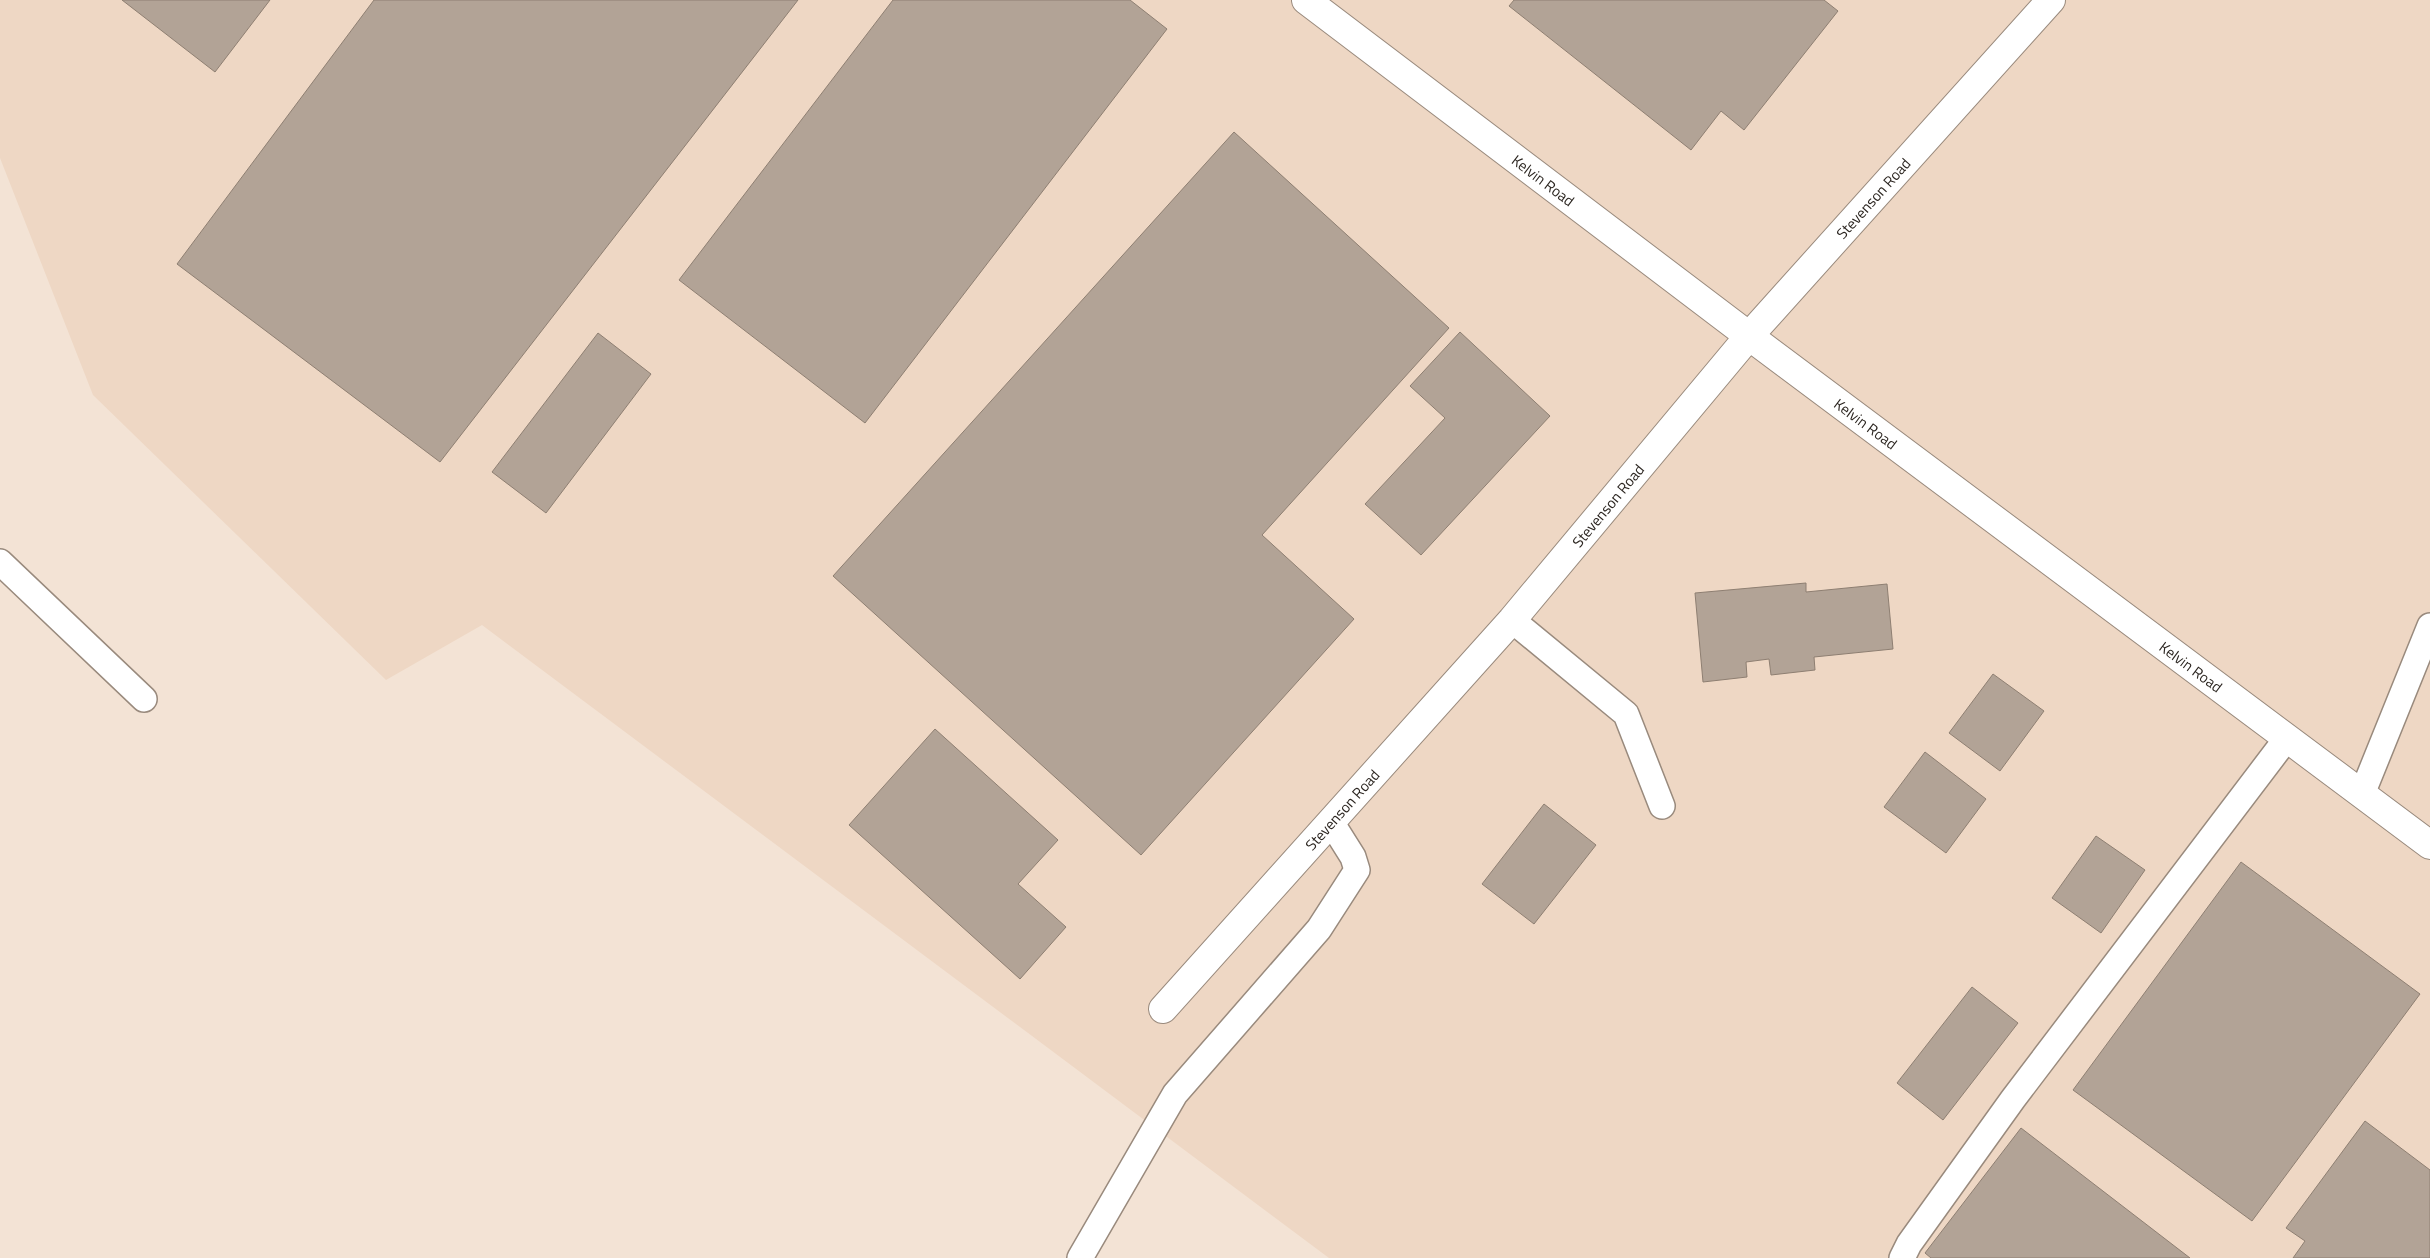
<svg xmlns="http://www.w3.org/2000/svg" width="2430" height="1258" font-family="'Titillium Web',sans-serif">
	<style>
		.built { fill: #eed7c4 }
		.building { fill: #b2a396; stroke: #8e7f72 }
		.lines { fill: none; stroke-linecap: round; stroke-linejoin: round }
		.lane-casing { stroke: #998a7d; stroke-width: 28 }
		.street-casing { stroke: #998a7d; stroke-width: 30 }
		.lane { stroke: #fff; stroke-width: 25 }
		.street { stroke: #fff; stroke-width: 28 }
		.labels { text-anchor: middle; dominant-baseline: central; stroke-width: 5; stroke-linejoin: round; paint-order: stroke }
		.street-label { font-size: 15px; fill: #2c2621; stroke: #fef0e5 }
	</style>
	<rect width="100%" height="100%" fill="#f3e3d5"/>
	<polygon class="built" points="0,0 2430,0 2430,1258 1329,1258 482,625 386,680 93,395 0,158"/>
	<g class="building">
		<polygon points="122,0 270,0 215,72"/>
		<polygon points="374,0 798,0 440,462 177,264"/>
		<polygon points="893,0 1130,0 1167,29 865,423 679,280"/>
		<polygon points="1514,0 1824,0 1838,11 1744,130 1721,111 1691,150 1509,6"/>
		<polygon points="1234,132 1449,328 1262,535 1354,619 1141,855 833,576"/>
		<polygon points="1460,332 1550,416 1421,555 1365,504 1445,418 1410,386"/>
		<polygon points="598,333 651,374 546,513 492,472"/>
		<polygon points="1806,583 1806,592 1887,584 1893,649 1814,657 1815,670 1771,675 1769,659 1746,662 1747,677 1703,682 1695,593"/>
		<polygon points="1993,674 2044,711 2000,771 1949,733"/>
		<polygon points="935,729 1058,840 1018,884 1066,927 1020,979 849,825"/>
		<polygon points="1925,752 1986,799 1946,853 1884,807"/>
		<polygon points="1544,804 1596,845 1534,924 1482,884"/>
		<polygon points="2096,836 2145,870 2101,933 2052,898"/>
		<polygon points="2241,862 2420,994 2252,1221 2073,1090"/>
		<polygon points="1972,987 2018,1023 1943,1120 1897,1083"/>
		<polygon points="2365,1121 2430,1170 2430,1258 2293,1258 2305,1241 2286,1228"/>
		<polygon points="2021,1128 2190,1258 1931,1258 1925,1253"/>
	</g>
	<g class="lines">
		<g class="lane-casing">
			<g id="lane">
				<polyline points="0,562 144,699"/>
				<polyline points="1512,620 1626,714 1662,806"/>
				<polyline points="2362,794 2430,626"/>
				<polyline points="1080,1258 1175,1094 1319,929 1357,870 1353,857 1331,822"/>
				<polyline points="1902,1258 1909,1244 2013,1099 2287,738"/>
			</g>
		</g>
		<g class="street-casing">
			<g id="street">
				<path id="s1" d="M1306,0L1749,336L2430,845"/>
				<path id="s2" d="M1163,1009L1512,620L1749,336L2051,0"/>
			</g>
		</g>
		<use href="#lane" class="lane"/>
		<use href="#street" class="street"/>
	</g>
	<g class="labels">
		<g class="street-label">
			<text stroke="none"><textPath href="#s1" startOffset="298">Kelvin Road</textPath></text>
			<text stroke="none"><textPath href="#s2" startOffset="1078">Stevenson Road</textPath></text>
			<text stroke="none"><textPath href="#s1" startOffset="702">Kelvin Road</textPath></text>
			<text stroke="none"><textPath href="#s2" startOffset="672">Stevenson Road</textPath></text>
			<text stroke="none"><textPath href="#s1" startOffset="1108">Kelvin Road</textPath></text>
			<text stroke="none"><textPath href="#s2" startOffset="268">Stevenson Road</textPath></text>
		</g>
	</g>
</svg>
